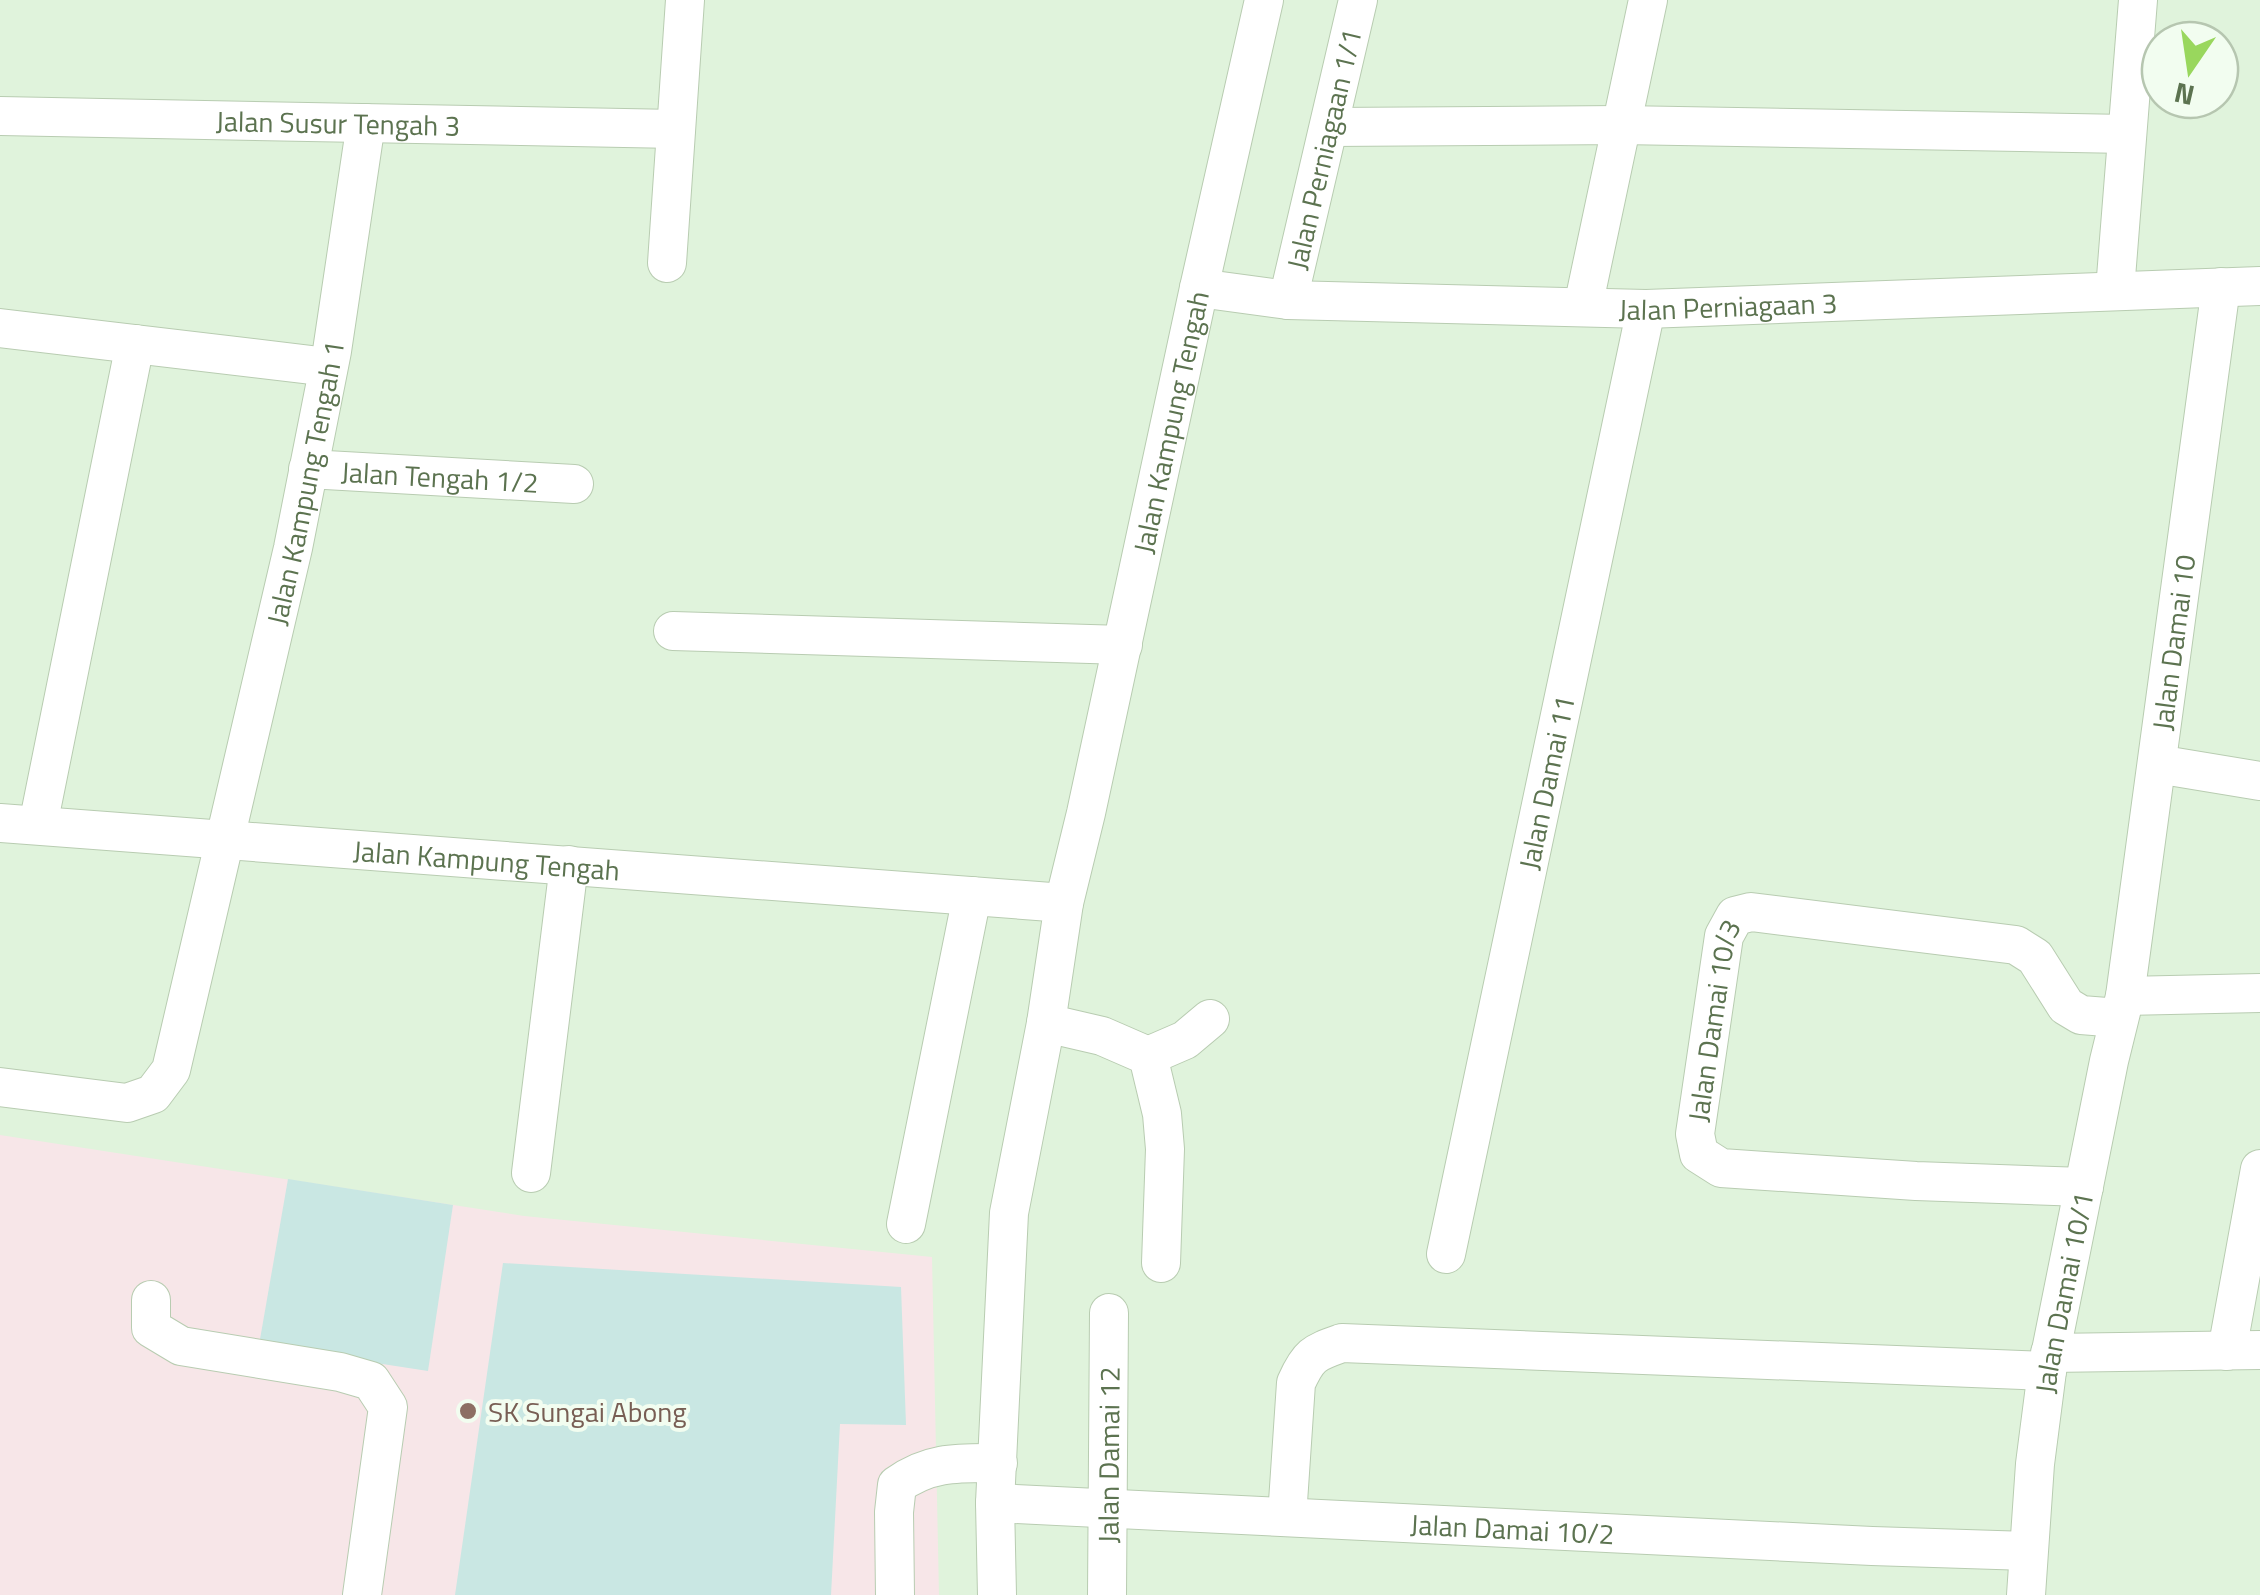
<svg xmlns="http://www.w3.org/2000/svg" width="2260" height="1595" font-family="'Titillium Web',sans-serif">
	<style>
		.residential { fill: #e0f3dc; fill-rule: evenodd }
		.education { fill: #f7e6e8 }
		.garden { fill: #c9e7e3 }
		.lines { fill: none; stroke-linecap: round; stroke-linejoin: round }
		.minor-casing { stroke: #b8ccb1; stroke-width: 40 }
		.minor { stroke: #fff; stroke-width: 38 }
		.education-dot { fill: #8d6e63; stroke: #f2fdf0; stroke-width: 4 }
		.labels { text-anchor: middle; dominant-baseline: central; stroke-width: 8; stroke-linejoin: round; paint-order: stroke }
		.street-label { font-size: 28px; fill: #5c7350; stroke: #f2fdf0 }
		.education-label { font-size: 28px; fill: #785e54; stroke: #f2fdf0; text-anchor: start }
	</style>
	<rect width="100%" height="100%" fill="#ecfaea"/>
	<path class="residential" d="M0,0H2260V1595H0ZM2160,40H2220V100H2160Z"/>
	<polygon class="education" points="0,1135 524,1216 932,1257 939,1595 0,1595"/>
	<g class="garden">
		<polygon points="288,1179 453,1205 428,1371 259,1345"/>
		<polygon points="503,1263 901,1287 906,1425 840,1424 831,1595 455,1595"/>
	</g>
	<g class="lines">
		<g class="minor-casing">
			<g id="minor">
				<path id="s1" d="M0,116L676,129"/>
				<polyline points="1329,127 1621,125 2127,134"/>
				<polyline points="667,263 685,0"/>
				<path id="s2" d="M1199,288L1288,300L1646,309L2260,286"/>
				<polyline points="2115,290 2138,0"/>
				<path id="s3" d="M1288,300L1358,0"/>
				<polyline points="1583,307 1648,0"/>
				<polyline points="0,328 328,367"/>
				<path id="s4" d="M308,469L574,484"/>
				<polyline points="673,631 1123,645"/>
				<polyline points="2157,764 2260,781"/>
				<path id="s5" d="M0,823L1064,903"/>
				<polyline points="38,825 135,344"/>
				<polyline points="2125,996 2260,993"/>
				<polyline points="1046,1023 1102,1036 1148,1056 1162,1114 1165,1149 1161,1263"/>
				<polyline points="1148,1056 1185,1040 1210,1019"/>
				<path id="s6" d="M0,1087L127,1103L153,1094L171,1070L293,548L332,351L366,123"/>
				<polyline points="531,1173 569,865"/>
				<path id="s7" d="M2084,1187L1916,1181L1721,1168L1699,1154L1695,1134L1724,936L1735,916L1751,912L2016,945L2035,957L2066,1006L2081,1015L2119,1018"/>
				<polyline points="906,1224 972,896"/>
				<path id="s8" d="M1446,1254L1646,309"/>
				<polyline points="151,1300 151,1328 181,1346 340,1372 371,1381 388,1407 362,1595"/>
				<polyline points="2227,1351 2260,1169"/>
				<polyline points="2050,1353 2260,1350"/>
				<path id="s9" d="M995,1503L1872,1546L2028,1551"/>
				<path d="M1287,1517L1296,1383C1309,1354 1314,1353 1342,1343L2047,1371"/>
				<path d="M895,1595L894,1512L897,1485C930,1461 959,1463 998,1463"/>
				<path id="s10" d="M997,1595L995,1503L1009,1213L1046,1023L1064,903L1086,813L1199,288L1264,0"/>
				<path id="s11" d="M1107,1595L1109,1313"/>
				<path id="s12" d="M2026,1595L2035,1464L2047,1371L2109,1061L2125,996L2221,287"/>
			</g>
		</g>
		<use href="#minor" class="minor"/>
	</g>
	<circle class="education-dot" cx="468" cy="1411" r="10"/>
	<g class="labels">
		<g class="street-label">
			<text stroke="none"><textPath href="#s1" startOffset="338">Jalan Susur Tengah 3</textPath></text>
			<text stroke="none"><textPath href="#s3" startOffset="155">Jalan Perniagaan 1/1</textPath></text>
			<text stroke="none"><textPath href="#s2" startOffset="530">Jalan Perniagaan 3</textPath></text>
			<text stroke="none"><textPath href="#s10" startOffset="1190">Jalan Kampung Tengah</textPath></text>
			<text stroke="none"><textPath href="#s4" startOffset="132">Jalan Tengah 1/2</textPath></text>
			<text stroke="none"><textPath href="#s6" startOffset="788">Jalan Kampung Tengah 1</textPath></text>
			<text stroke="none"><textPath href="#s12" startOffset="965">Jalan Damai 10</textPath></text>
			<text stroke="none"><textPath href="#s8" startOffset="482">Jalan Damai 11</textPath></text>
			<text stroke="none"><textPath href="#s5" startOffset="488">Jalan Kampung Tengah</textPath></text>
			<text stroke="none"><textPath href="#s7" startOffset="525">Jalan Damai 10/3</textPath></text>
			<text stroke="none"><textPath href="#s12" startOffset="305">Jalan Damai 10/1</textPath></text>
			<text stroke="none"><textPath href="#s11" startOffset="140">Jalan Damai 12</textPath></text>
			<text stroke="none"><textPath href="#s9" startOffset="518">Jalan Damai 10/2</textPath></text>
		</g>
		<g class="education-label">
			<text x="488" y="1411">SK Sungai Abong</text>
		</g>
	</g>
	<g transform="translate(2190 70) rotate(193)"><circle r="48" fill="#f2fdf0" stroke="#b6c6b0" stroke-width="2.5"/>
	<path d="M0-8L18 38L0 25L-18 38Z" fill="#99d75d"/>
	<text y="-15" font-size="28" font-weight="bold" text-anchor="middle" fill="#5c7350">N</text>
	</g>
</svg>
